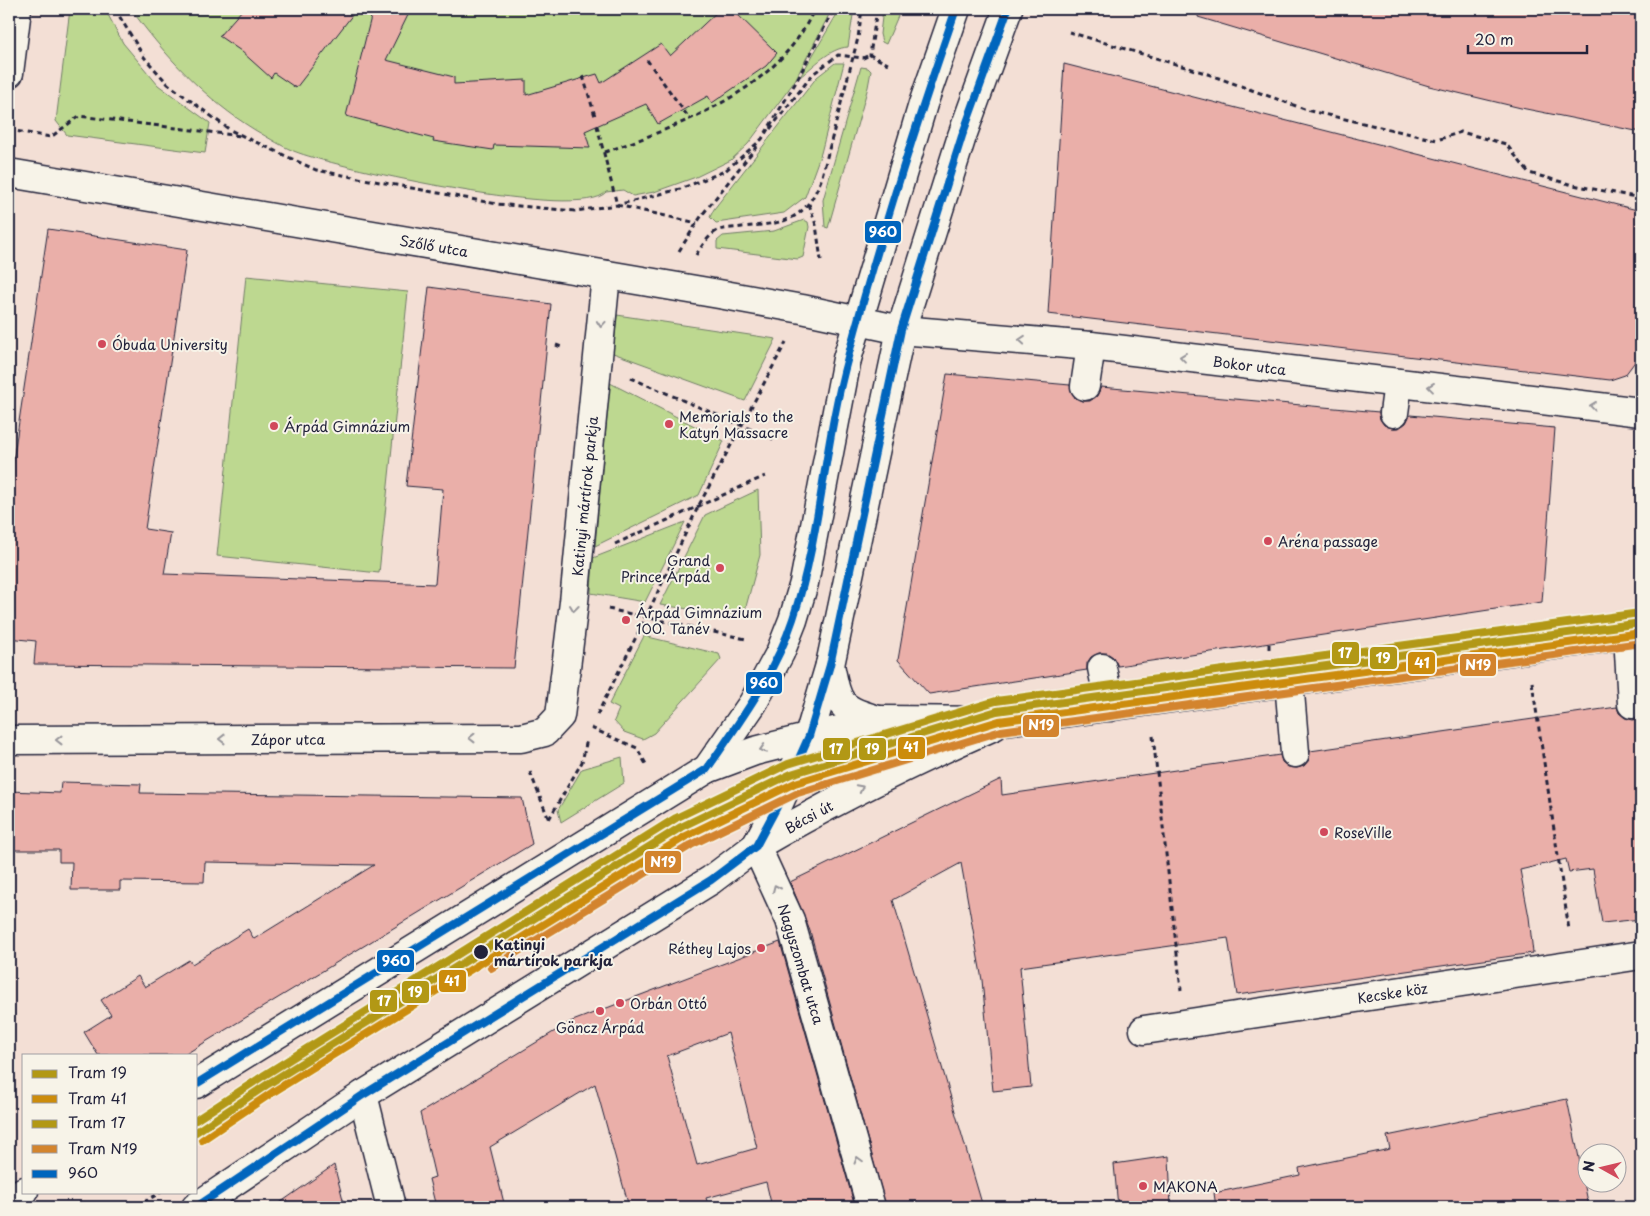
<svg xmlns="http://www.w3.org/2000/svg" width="1650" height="1216" font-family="'Playpen Sans',sans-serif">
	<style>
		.green { fill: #bdd890; stroke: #707d66 }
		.building { fill: #eaafa9; stroke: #22223b; fill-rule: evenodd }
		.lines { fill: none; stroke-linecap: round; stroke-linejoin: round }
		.minor-casing { stroke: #22223b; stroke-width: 31 }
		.major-casing { stroke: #22223b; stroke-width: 31 }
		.path { stroke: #22223b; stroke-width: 3; stroke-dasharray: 5 4; stroke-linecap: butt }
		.minor { stroke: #f7f3e8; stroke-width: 28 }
		.major { stroke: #f7f3e8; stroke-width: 28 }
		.bus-1-casing { stroke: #f7f3e8; stroke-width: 11 }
		.bus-1 { stroke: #0065bd; stroke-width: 8 }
		.tram-1-casing { stroke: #f7f3e8; stroke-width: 11 }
		.tram-2-casing { stroke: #f7f3e8; stroke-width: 11 }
		.tram-3-casing { stroke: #f7f3e8; stroke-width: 11 }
		.tram-4-casing { stroke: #f7f3e8; stroke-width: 11 }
		.tram-1 { stroke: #b29815; stroke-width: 8 }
		.tram-2 { stroke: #cc8c0c; stroke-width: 8 }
		.tram-3 { stroke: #b29815; stroke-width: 8 }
		.tram-4 { stroke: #d3842d; stroke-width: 8 }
		.oneway { stroke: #97959a }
		.poi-dot { fill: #d1495b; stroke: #f7f3e8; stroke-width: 2 }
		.stop-dot { fill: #22223b; stroke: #f7f3e8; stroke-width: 2 }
		.labels { text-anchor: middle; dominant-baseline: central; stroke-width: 4; stroke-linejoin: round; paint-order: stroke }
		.street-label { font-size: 14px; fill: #22223b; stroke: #f7f3e8 }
		.poi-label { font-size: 14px; fill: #22223b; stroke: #f7f3e8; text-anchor: start }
		.stop-label { font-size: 14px; font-weight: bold; fill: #22223b; stroke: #f7f3e8; text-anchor: start }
		.line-badge { stroke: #f7f3e8; stroke-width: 2 }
		.badge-label { font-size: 14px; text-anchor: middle; font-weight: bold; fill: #fff }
	</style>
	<rect width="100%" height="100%" fill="#f3dfd5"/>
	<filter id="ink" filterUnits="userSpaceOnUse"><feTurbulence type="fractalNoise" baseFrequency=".02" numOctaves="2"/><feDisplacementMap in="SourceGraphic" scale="10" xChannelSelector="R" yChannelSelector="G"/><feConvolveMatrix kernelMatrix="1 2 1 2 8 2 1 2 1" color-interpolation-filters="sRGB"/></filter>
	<g filter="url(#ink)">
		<g class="green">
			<polygon points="70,9 105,9 123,43 158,85 210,123 205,153 67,135 56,121"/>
			<path d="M131,9H832L794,82L748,144L731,160L696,177L654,192L633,196L623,190L606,192C581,222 340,168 299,153C284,148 269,138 255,130C206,100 164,55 131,9Z"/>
			<path d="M840,9H854L848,47C830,48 814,66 800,77Z"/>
			<polygon points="883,9 901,9 886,44 882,42 880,34"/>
			<polygon points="835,63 844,63 821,153 805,197 784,213 716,223 710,217 714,209 817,77"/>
			<polygon points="861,67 868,68 871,71 868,87 828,228 825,227 823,200"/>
			<polygon points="804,220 808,222 809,227 803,257 798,259 717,249 717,241 723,236 774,231"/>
			<polygon points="246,276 408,292 379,573 217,556"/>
			<polygon points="617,315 776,339 745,401 613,353"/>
			<polygon points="610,383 724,441 699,495 595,546"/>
			<polygon points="758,490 760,555 744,614 739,616 660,605 705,515"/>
			<polygon points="685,522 645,602 591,593 593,558"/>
			<polygon points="644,636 719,654 721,659 654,733 643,739 624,732 614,721 619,709 609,704"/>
			<polygon points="622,757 624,783 561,822 558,810 582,769"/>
		</g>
		<g class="building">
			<polygon points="243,9 357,9 296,88 274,73 271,78 241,51 219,36"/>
			<polygon points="373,9 411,9 386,60 454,77 454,84 526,80 526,95 597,74 601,83 661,44 670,56 720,9 732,9 777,53 766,66 712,103 708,96 658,124 646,104 585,131 590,148 494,145 493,150 433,141 434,139 346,116"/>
			<polygon points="1199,9 1641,9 1641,132 1521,108 1429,86 1198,17"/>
			<polygon points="1064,64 1641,211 1641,338 1637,359 1625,375 1610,380 1048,314"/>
			<polygon points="48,229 187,250 145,529 171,533 164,574 435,584 443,489 406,486 429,287 551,304 514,668 34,664 36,641 9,638 9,488"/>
			<polygon points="947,374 1070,385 1075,398 1083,401 1090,401 1097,396 1101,387 1379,412 1380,419 1384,425 1392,428 1399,428 1406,423 1410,415 1555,428 1542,602 1118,666 1113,657 1107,653 1099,653 1091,657 1087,663 1087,670 929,694 898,660"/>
			<polygon points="1617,707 1619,713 1625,718 1633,720 1641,716 1641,919 1602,923 1593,869 1569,872 1566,859 1520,870 1529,917 1533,953 1237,995 1228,938 1020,967 1031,1087 993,1091 982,980 961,863 893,900 983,1207 886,1207 810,931 790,882 1001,779 1002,795 1280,755 1282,762 1288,767 1297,768 1304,766 1309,760 1310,751"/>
			<polygon points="61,782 141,784 140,793 522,798 532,844 184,1055 98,1055 84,1032 111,1015 101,1000 138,976 145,987 189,960 192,964 248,929 254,939 374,865 205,862 204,882 120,881 120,890 71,890 72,862 59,862 59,850 9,850 9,791 60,793"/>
			<path d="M780,942L855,1207H772L766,1182L706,1198L709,1207H629L595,1084L490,1147L505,1207H436L429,1179L435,1177L420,1113L570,1022ZM728,1033L757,1148L697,1165L667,1056Z"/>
			<polygon points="1567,1099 1589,1207 1216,1207 1214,1193 1300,1175 1299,1168 1390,1149 1387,1136"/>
			<polygon points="1169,1156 1171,1207 1118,1207 1114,1164"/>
			<polygon points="334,1165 345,1207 274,1207"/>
		</g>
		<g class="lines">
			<g class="minor-casing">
				<g id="minor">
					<polyline points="9,73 17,9"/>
					<path id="s1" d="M9,173L719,294L802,309L901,330L1091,346L1641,412"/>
					<polyline points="1085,386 1091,346"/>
					<polyline points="1394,413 1398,383"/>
					<polyline points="1628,635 1632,704"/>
					<path d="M830,665C838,704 838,709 878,720"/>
					<polyline points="1102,668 1110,707"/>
					<polyline points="1289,681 1295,753"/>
					<path id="s2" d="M9,740L521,738L545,732L560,716L574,602L606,275"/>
					<polyline points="707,769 755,751 878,720 1005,721 1641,633"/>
					<path id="s3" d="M1144,1030L1641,955"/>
					<polyline points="363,1095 391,1207"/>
					<path id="s4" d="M871,1207L790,920L756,846C833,801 912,762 994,726"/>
				</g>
			</g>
			<g class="major-casing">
				<g id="major">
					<polyline points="196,1084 707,769 753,703 780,653 793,620 804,583 847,359 923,104 956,9"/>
					<polyline points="9,1201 24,1191"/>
					<polyline points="196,1207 363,1095 711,880 756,846 779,803 809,736 830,665 901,330 962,136 1008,9"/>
				</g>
			</g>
			<g class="path">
				<polyline points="115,9 144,57 168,84 230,130 316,170 497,204 575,211 617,205 680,189 725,171 762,139 796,82 834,9"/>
				<polyline points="877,9 870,55 888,64"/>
				<polyline points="1069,32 1202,72 1310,111 1437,140 1461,132 1506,144 1529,173 1573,185 1641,198"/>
				<polyline points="647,60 689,118"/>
				<polyline points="583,76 595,116"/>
				<polyline points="597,126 617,205"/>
				<polyline points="770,129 813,74 838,55 863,58 870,55"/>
				<polyline points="9,130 51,137 79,116 241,136"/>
				<path d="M605,152C681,125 780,90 814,9"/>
				<polyline points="809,204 816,225 821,260"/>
				<polyline points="617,205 697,223"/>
				<polyline points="679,251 702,215 757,146"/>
				<path d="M696,255C701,247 710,233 719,230C726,228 735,228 742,227C783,223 804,223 821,180L858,38L862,9"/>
				<polyline points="556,345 564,348"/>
				<polyline points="631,378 773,439"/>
				<polyline points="615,544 765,476"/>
				<polyline points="608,609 746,639"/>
				<polyline points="1269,649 1269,643"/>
				<polyline points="1532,682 1569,930"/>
				<polyline points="597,715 646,617 698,507 786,342"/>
				<polyline points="591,728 637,748 647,766"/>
				<polyline points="1153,736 1181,990"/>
				<polyline points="530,772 549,820"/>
				<polyline points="549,819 582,762 587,739"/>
				<polyline points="136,1207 161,1192"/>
			</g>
			<use href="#minor" class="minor"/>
			<use href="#major" class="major"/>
			<g class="bus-1-casing">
				<g id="bus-1">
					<path d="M196,1084L707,769C740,721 775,674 793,619C821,534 824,443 848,357C879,240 916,124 956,9"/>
					<polyline points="196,1207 363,1095 711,880 756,846 779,803 809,736 830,665 901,330 962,136 1008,9"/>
				</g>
			</g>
			<use href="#bus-1" class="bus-1"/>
			<g class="tram-1-casing">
				<polyline id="tram-1" points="196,1132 268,1084 681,827 791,774 997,711 1641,623"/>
			</g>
			<g class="tram-2-casing">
				<polyline id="tram-2" points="202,1140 273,1092 686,836 795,783 999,721 1641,633"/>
			</g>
			<g class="tram-3-casing">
				<polyline id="tram-3" points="196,1120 263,1076 676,818 788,764 996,701 1640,613"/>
			</g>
			<g class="tram-4-casing">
				<polyline id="tram-4" points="491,968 691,845 798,793 1001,731 1641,643"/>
			</g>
			<use href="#tram-1" class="tram-1"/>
			<use href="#tram-2" class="tram-2"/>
			<use href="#tram-3" class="tram-3"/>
			<use href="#tram-4" class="tram-4"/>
		</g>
		<defs><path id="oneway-chevron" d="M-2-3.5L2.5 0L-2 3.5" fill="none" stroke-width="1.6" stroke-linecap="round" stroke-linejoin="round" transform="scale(1.25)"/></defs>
		<g class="oneway">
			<use href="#oneway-chevron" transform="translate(601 324) rotate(95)"/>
			<use href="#oneway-chevron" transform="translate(1022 340) rotate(-175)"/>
			<use href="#oneway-chevron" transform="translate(1183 357) rotate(-173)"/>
			<use href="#oneway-chevron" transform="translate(1431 387) rotate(-173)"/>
			<use href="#oneway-chevron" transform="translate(1593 406) rotate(-173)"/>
			<use href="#oneway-chevron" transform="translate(574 608) rotate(97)"/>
			<use href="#oneway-chevron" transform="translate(472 738) rotate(180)"/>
			<use href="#oneway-chevron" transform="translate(222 739) rotate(180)"/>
			<use href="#oneway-chevron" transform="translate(59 740) rotate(180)"/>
			<use href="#oneway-chevron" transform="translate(763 749) rotate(164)"/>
			<use href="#oneway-chevron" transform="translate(860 788) rotate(-27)"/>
			<use href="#oneway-chevron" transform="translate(776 888) rotate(-114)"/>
			<use href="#oneway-chevron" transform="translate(858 1160) rotate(-106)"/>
		</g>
	</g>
	<g class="poi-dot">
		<circle cx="102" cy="344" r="5"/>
		<circle cx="669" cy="424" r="5"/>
		<circle cx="274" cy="426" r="5"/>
		<circle cx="1268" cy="541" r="5"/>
		<circle cx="720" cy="568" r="5"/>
		<circle cx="626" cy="620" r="5"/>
		<circle cx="1324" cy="832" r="5"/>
		<circle cx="761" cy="948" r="5"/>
		<circle cx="620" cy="1003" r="5"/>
		<circle cx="600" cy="1011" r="5"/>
		<circle cx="1143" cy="1186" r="5"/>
	</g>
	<circle class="stop-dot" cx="481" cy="952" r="8"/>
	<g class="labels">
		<g class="street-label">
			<text stroke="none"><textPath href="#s1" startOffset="431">Szőlő utca</textPath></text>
			<text stroke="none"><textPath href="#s1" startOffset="1256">Bokor utca</textPath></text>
			<text stroke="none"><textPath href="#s2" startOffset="780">Katinyi mártírok parkja</textPath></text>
			<text stroke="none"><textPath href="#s2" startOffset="279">Zápor utca</textPath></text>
			<text stroke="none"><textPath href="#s4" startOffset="440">Bécsi út</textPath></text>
			<text transform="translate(801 964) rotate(73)">Nagyszombat utca</text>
			<text stroke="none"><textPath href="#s3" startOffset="251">Kecske köz</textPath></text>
		</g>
		<g class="poi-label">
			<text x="112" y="344">Óbuda University</text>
			<text x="679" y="416">Memorials to the<tspan x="679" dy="16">Katyń Massacre</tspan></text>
			<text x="284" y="426">Árpád Gimnázium</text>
			<text x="1278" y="541">Aréna passage</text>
			<text x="710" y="560" text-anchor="end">Grand<tspan x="710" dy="16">Prince Árpád</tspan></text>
			<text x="636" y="612">Árpád Gimnázium<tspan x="636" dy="16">100. Tanév</tspan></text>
			<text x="1334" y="832">RoseVille</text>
			<text x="751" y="948" text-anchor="end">Réthey Lajos</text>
			<text x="630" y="1003">Orbán Ottó</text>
			<text x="600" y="1027" text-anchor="middle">Göncz Árpád</text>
			<text x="1153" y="1186">MAKONA</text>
		</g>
		<g class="stop-label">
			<text x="494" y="944">Katinyi<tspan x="494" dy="16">mártírok parkja</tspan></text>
		</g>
	</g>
	<g class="line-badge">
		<rect x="864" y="220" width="38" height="24" rx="5" fill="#0065bd"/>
		<rect x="1331" y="641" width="29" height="24" rx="5" fill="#b29815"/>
		<rect x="1369" y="646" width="29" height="24" rx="5" fill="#b29815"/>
		<rect x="1407" y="651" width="29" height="24" rx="5" fill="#cc8c0c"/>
		<rect x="1459" y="653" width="38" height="24" rx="5" fill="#d3842d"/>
		<rect x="745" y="671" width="38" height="24" rx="5" fill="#0065bd"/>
		<rect x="1022" y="714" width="38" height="24" rx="5" fill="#d3842d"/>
		<rect x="897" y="736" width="29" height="24" rx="5" fill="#cc8c0c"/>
		<rect x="858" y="737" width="29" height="24" rx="5" fill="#b29815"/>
		<rect x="822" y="737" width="29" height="24" rx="5" fill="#b29815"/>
		<rect x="644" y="850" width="38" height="24" rx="5" fill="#d3842d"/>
		<rect x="376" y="949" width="39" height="24" rx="5" fill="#0065bd"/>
		<rect x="438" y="969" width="29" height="24" rx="5" fill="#cc8c0c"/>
		<rect x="401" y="980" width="29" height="24" rx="5" fill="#b29815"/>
		<rect x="369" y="989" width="29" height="24" rx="5" fill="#b29815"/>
	</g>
	<g class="badge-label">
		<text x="883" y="237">960</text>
		<text x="1345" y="658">17</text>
		<text x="1383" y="663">19</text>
		<text x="1422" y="668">41</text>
		<text x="1478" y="670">N19</text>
		<text x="764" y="688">960</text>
		<text x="1041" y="730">N19</text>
		<text x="911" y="752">41</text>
		<text x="872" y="754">19</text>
		<text x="836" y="754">17</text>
		<text x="663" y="867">N19</text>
		<text x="396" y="966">960</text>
		<text x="452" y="986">41</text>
		<text x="415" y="997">19</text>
		<text x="384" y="1006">17</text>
	</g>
	<rect width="1650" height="1216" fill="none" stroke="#f7f3e8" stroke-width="30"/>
	<rect x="15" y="15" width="1620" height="1186" fill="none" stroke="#22223b" stroke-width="2" filter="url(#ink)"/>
	<rect x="22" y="1054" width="175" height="140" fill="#f7f3e8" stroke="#a29fa3"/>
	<rect x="32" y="1070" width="25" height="8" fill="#b29815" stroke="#a29fa3"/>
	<text x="68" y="1078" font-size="15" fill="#22223b">Tram 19</text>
	<rect x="32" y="1095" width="25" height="8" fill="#cc8c0c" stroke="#a29fa3"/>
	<text x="68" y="1104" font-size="15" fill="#22223b">Tram 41</text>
	<rect x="32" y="1120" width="25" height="8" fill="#b29815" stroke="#a29fa3"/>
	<text x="68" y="1128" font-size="15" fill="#22223b">Tram 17</text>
	<rect x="32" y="1145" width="25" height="8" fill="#d3842d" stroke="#a29fa3"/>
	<text x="68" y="1154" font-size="15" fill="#22223b">Tram N19</text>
	<rect x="32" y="1170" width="25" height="8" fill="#0065bd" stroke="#a29fa3"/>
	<text x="68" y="1178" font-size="15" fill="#22223b">960</text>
	<g transform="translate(1602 1168) rotate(278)"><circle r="24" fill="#f7f3e8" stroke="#a29fa3"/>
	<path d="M0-4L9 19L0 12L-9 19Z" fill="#d1495b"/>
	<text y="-8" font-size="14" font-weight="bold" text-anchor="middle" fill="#22223b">N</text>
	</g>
	<path d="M1468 45v8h119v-8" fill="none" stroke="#22223b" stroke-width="2.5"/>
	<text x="1475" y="45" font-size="15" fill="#22223b" stroke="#f7f3e8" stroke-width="4" paint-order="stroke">20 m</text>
</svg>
